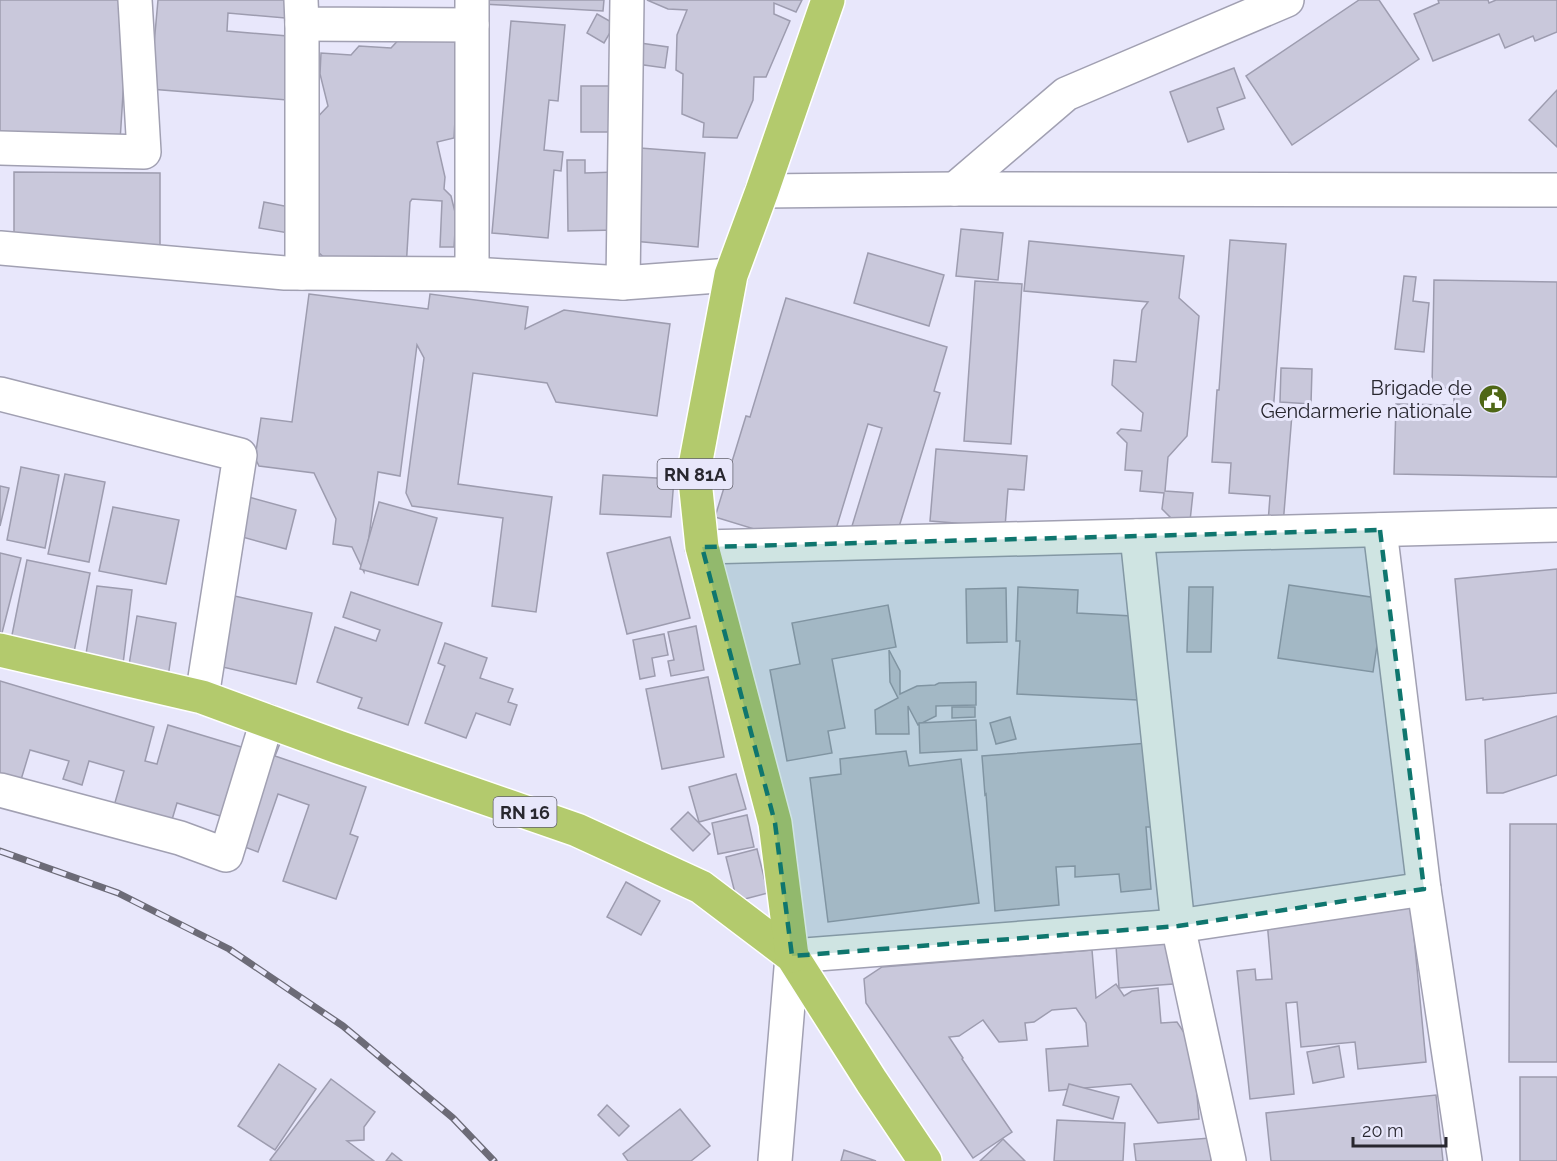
<svg xmlns="http://www.w3.org/2000/svg" width="1557" height="1161" font-family="Raleway,sans-serif">
	<style>
		.building { fill: #c9c8db; stroke: #9d9caf; stroke-width: 1.5 }
		.lines { fill: none; stroke-linecap: round; stroke-linejoin: round }
		.street-casing { stroke: #a1a0b2; stroke-width: 36 }
		.primary-casing { stroke: #fff; stroke-width: 36 }
		.street { stroke: #fff; stroke-width: 33 }
		.primary { stroke: #b3ca6d; stroke-width: 33 }
		.rail-casing { stroke: #6c6b77; stroke-width: 7 }
		.rail { stroke: #e8e7fb; stroke-width: 4.5; stroke-dasharray: 14; stroke-linecap: butt }
		.marked { fill: #0f766e; fill-opacity: 0.2; stroke: #0f766e; stroke-width: 4.5; stroke-dasharray: 12 8; stroke-linejoin: round }
		.labels { text-anchor: middle; dominant-baseline: central; stroke-width: 6; stroke-linejoin: round; paint-order: stroke }
		.shield { fill: #e8e7fb; stroke: #62616c; stroke-width: 1.5 }
		.shield-label { font-size: 18px; font-weight: bold; fill: #28272f }
		.poi-label { font-size: 20px; fill: #28272f; stroke: #e8e7fb; text-anchor: end }
	</style>
	<rect width="100%" height="100%" fill="#e8e7fb"/>
	<g class="building">
		<polygon points="0,0 129,0 120,141 0,141"/>
		<polygon points="158,0 287,0 285,18 228,13 227,31 300,37 287,100 150,89"/>
		<polygon points="482,0 604,0 603,11 482,4"/>
		<polygon points="647,0 802,0 796,12 774,3 774,14 790,21 766,77 754,77 753,100 737,138 703,137 704,123 682,114 683,74 676,70 677,35 687,10 668,9"/>
		<polygon points="1359,0 1379,0 1419,59 1292,145 1246,76"/>
		<polygon points="1438,0 1488,0 1489,3 1496,0 1557,0 1557,32 1535,41 1533,36 1505,48 1499,34 1433,61 1414,14 1439,3"/>
		<polygon points="597,14 615,24 604,43 587,33"/>
		<polygon points="511,21 565,25 558,101 549,100 544,150 563,152 561,171 554,170 548,238 492,233"/>
		<polygon points="441,28 459,45 454,138 437,142 445,177 444,189 451,196 456,216 454,247 440,247 442,201 412,199 410,202 406,269 337,269 318,252 311,124 328,106 320,74 321,53 351,55 359,46 391,48 404,34"/>
		<polygon points="640,43 668,47 665,68 637,64"/>
		<polygon points="1234,68 1245,98 1217,108 1224,129 1188,142 1170,92"/>
		<rect x="581" y="86" width="29" height="46"/>
		<polygon points="1557,90 1557,147 1529,120"/>
		<polygon points="640,148 705,153 698,247 633,241"/>
		<polygon points="567,160 585,160 585,173 617,172 617,230 568,231"/>
		<polygon points="14,172 160,173 160,248 14,247"/>
		<polygon points="264,202 305,210 300,235 259,228"/>
		<polygon points="961,229 1003,233 998,280 956,276"/>
		<polygon points="1230,240 1286,244 1273,413 1292,414 1283,525 1268,523 1270,496 1229,493 1231,463 1212,462 1217,390 1219,390"/>
		<polygon points="1029,241 1184,256 1179,298 1199,316 1187,436 1168,457 1165,491 1193,493 1190,521 1173,520 1162,509 1164,493 1140,491 1142,471 1125,470 1127,443 1117,433 1121,429 1141,431 1143,413 1112,385 1114,360 1136,362 1142,310 1148,302 1024,291"/>
		<polygon points="868,253 944,275 929,326 854,303"/>
		<polygon points="1404,276 1416,277 1413,301 1429,303 1424,352 1395,349"/>
		<polygon points="1434,280 1557,282 1557,477 1394,474 1396,404 1454,405 1454,388 1432,388"/>
		<polygon points="975,281 1022,284 1011,444 964,441"/>
		<polygon points="309,294 428,309 430,294 528,307 525,329 564,310 670,324 657,416 556,402 547,383 473,373 458,484 552,497 536,612 492,606 503,518 412,506 406,493 424,358 417,345 400,476 378,472 364,572 352,547 333,544 336,519 314,473 259,466 255,458 261,418 292,422"/>
		<polygon points="786,298 947,347 934,391 940,393 895,540 852,526 882,428 868,424 829,552 715,517 746,416 750,417"/>
		<polygon points="1281,368 1312,369 1311,404 1280,402"/>
		<polygon points="936,449 1027,456 1024,490 1008,489 1005,527 930,521"/>
		<polygon points="21,467 59,475 45,548 7,540"/>
		<polygon points="65,474 105,482 89,562 48,554"/>
		<polygon points="603,475 674,479 671,517 600,514"/>
		<polygon points="0,486 9,488 0,526"/>
		<polygon points="245,496 296,510 286,549 235,535"/>
		<polygon points="379,502 437,518 418,585 360,569"/>
		<polygon points="113,507 179,520 166,584 99,571"/>
		<polygon points="670,537 690,618 627,634 607,553"/>
		<polygon points="0,553 21,558 2,633 0,633"/>
		<polygon points="27,560 90,573 74,652 11,640"/>
		<polygon points="1557,569 1557,693 1483,700 1483,698 1466,700 1455,579"/>
		<polygon points="1289,585 1384,599 1373,672 1278,658"/>
		<polygon points="97,586 132,590 123,664 86,654"/>
		<polygon points="1018,587 1078,590 1077,613 1151,617 1158,701 1017,694 1020,641 1016,641"/>
		<polygon points="1189,587 1213,587 1211,652 1187,652"/>
		<polygon points="1006,588 1007,642 967,643 966,589"/>
		<polygon points="351,592 442,623 408,725 358,708 362,698 317,682 335,627 376,641 380,630 343,617"/>
		<polygon points="230,595 312,613 296,684 214,665"/>
		<polygon points="888,605 896,647 832,659 845,728 828,731 832,753 787,761 770,670 800,664 792,623"/>
		<polygon points="137,616 176,623 168,677 128,671"/>
		<polygon points="696,626 704,670 671,676 668,661 674,660 668,632"/>
		<polygon points="664,634 668,655 652,658 655,676 640,679 633,640"/>
		<polygon points="445,643 487,658 480,678 513,689 508,702 517,705 510,725 476,713 466,738 425,723 445,666 438,663"/>
		<polygon points="889,650 900,671 900,694 917,686 935,685 939,683 976,682 976,705 936,706 936,716 918,725 908,706 909,734 876,734 875,710 898,698 890,682"/>
		<polygon points="708,677 724,757 662,769 646,689"/>
		<polygon points="0,681 154,727 145,761 157,764 168,725 248,749 227,818 177,803 171,823 114,806 124,771 89,761 82,785 63,779 69,761 30,750 20,783 0,777"/>
		<polygon points="952,707 975,707 975,717 952,718"/>
		<polygon points="1557,716 1557,775 1503,793 1487,793 1485,740"/>
		<polygon points="1010,717 1016,739 996,744 990,723"/>
		<polygon points="976,720 977,750 920,753 919,723"/>
		<polygon points="263,735 281,741 275,756 366,787 350,834 358,837 336,899 283,881 309,805 278,794 258,852 237,844"/>
		<polygon points="1148,743 1155,827 1146,827 1151,889 1121,892 1119,874 1075,877 1075,866 1056,867 1059,905 995,911 986,794 985,795 982,756"/>
		<polygon points="906,751 909,766 961,759 979,903 828,922 810,778 841,774 840,759"/>
		<polygon points="736,774 746,809 699,822 689,787"/>
		<polygon points="688,812 710,834 693,851 671,829"/>
		<polygon points="747,815 754,847 718,854 712,823"/>
		<polygon points="1510,824 1557,824 1557,1062 1509,1062"/>
		<polygon points="757,849 768,893 737,901 726,857"/>
		<polygon points="626,882 660,901 641,935 607,917"/>
		<polygon points="1410,895 1426,1062 1358,1069 1355,1042 1301,1047 1297,1002 1286,1003 1294,1094 1250,1099 1237,971 1255,969 1256,980 1272,979 1266,909"/>
		<polygon points="1183,926 1187,983 1119,988 1115,932"/>
		<polygon points="1092,950 1096,998 1116,984 1124,996 1132,991 1158,988 1161,1023 1177,1022 1193,1046 1199,1119 1158,1123 1131,1084 1049,1091 1046,1049 1088,1046 1086,1023 1076,1008 1052,1010 1034,1022 1025,1023 1027,1040 999,1042 983,1020 959,1036 949,1037 963,1058 962,1059 1012,1132 973,1158 866,1003 864,979 882,967"/>
		<polygon points="1339,1046 1344,1077 1313,1083 1307,1052"/>
		<polygon points="279,1064 316,1089 275,1150 238,1126"/>
		<rect x="1520" y="1077" width="37" height="84"/>
		<polygon points="331,1079 375,1112 364,1127 364,1140 347,1141 374,1161 272,1161 270,1160"/>
		<polygon points="1069,1084 1119,1097 1113,1119 1063,1105"/>
		<polygon points="1436,1095 1443,1161 1271,1161 1266,1113"/>
		<polygon points="607,1105 629,1126 619,1136 598,1115"/>
		<polygon points="680,1109 710,1146 691,1161 628,1161 623,1154"/>
		<polygon points="1057,1120 1125,1123 1123,1161 1054,1161"/>
		<polygon points="1210,1138 1211,1161 1136,1161 1134,1144"/>
		<polygon points="1003,1139 1025,1161 980,1161 996,1146"/>
		<polygon points="844,1150 876,1161 841,1161"/>
		<polygon points="392,1153 402,1161 386,1161"/>
	</g>
	<g class="lines">
		<g class="street-casing">
			<g id="street">
				<polyline points="301,0 302,24 472,25"/>
				<polyline points="472,0 472,274"/>
				<polyline points="0,148 144,152 135,0"/>
				<polyline points="955,189 1066,94 1287,0"/>
				<polyline points="762,191 955,189 1557,190"/>
				<polyline points="0,248 285,273 472,274 623,283 731,275"/>
				<polyline points="302,273 302,24"/>
				<polyline points="623,283 627,0"/>
				<polyline points="0,394 240,455 202,697"/>
				<polyline points="1380,530 1424,889 1465,1161"/>
				<polyline points="1137,536 1178,926 1229,1161"/>
				<polyline points="702,547 1557,525"/>
				<polyline points="0,790 180,838 226,855 267,721"/>
				<polyline points="775,1161 792,956 1178,926 1424,889"/>
			</g>
		</g>
		<g class="primary-casing">
			<g id="primary">
				<polyline points="0,650 202,697 338,747 577,830 701,887 792,956 872,1082 925,1161"/>
				<polyline points="792,956 775,823 702,547 694,471 731,275 762,191 828,0"/>
			</g>
		</g>
		<use href="#street" class="street"/>
		<use href="#primary" class="primary"/>
		<g class="rail-casing">
			<polyline id="rail" points="0,851 118,893 229,949 343,1026 453,1118 494,1161"/>
		</g>
		<use href="#rail" class="rail"/>
	</g>
	<path class="marked" d="M1380,530L1424,889L1178,926L792,956L775,823L702,547Z"/>
	<defs>
		<g id="civic-disc" transform="scale(1.5)"><circle r="9.5" fill="#4f6716" stroke="#e8e7fb"/><path d="M-.6-6.5H3V-4.5H.6V-3L4-1V1h2V6H-6V1h2V-1L-.6-3ZM-1.2 2.5V6h2.4V2.5Z" fill="#fff"/></g>
	</defs>
	<g fill-rule="evenodd">
		<use href="#civic-disc" x="1493" y="399"/>
	</g>
	<g class="labels">
		<g class="shield">
			<rect x="657.5" y="459" width="75" height="30" rx="4.5"/>
			<rect x="493.5" y="797" width="63" height="30" rx="4.5"/>
		</g>
		<g class="shield-label">
			<text x="695" y="474">RN 81A</text>
			<text x="525" y="812">RN 16</text>
		</g>
		<g class="poi-label">
			<text x="1472" y="388">Brigade de<tspan x="1472" dy="23">Gendarmerie nationale</tspan></text>
		</g>
	</g>
	<path d="M1353 1137v9h93v-9" fill="none" stroke="#28272f" stroke-width="3"/>
	<text x="1362" y="1137" font-size="18" fill="#28272f" stroke="#e8e7fb" stroke-width="4.5" paint-order="stroke">20 m</text>
</svg>
